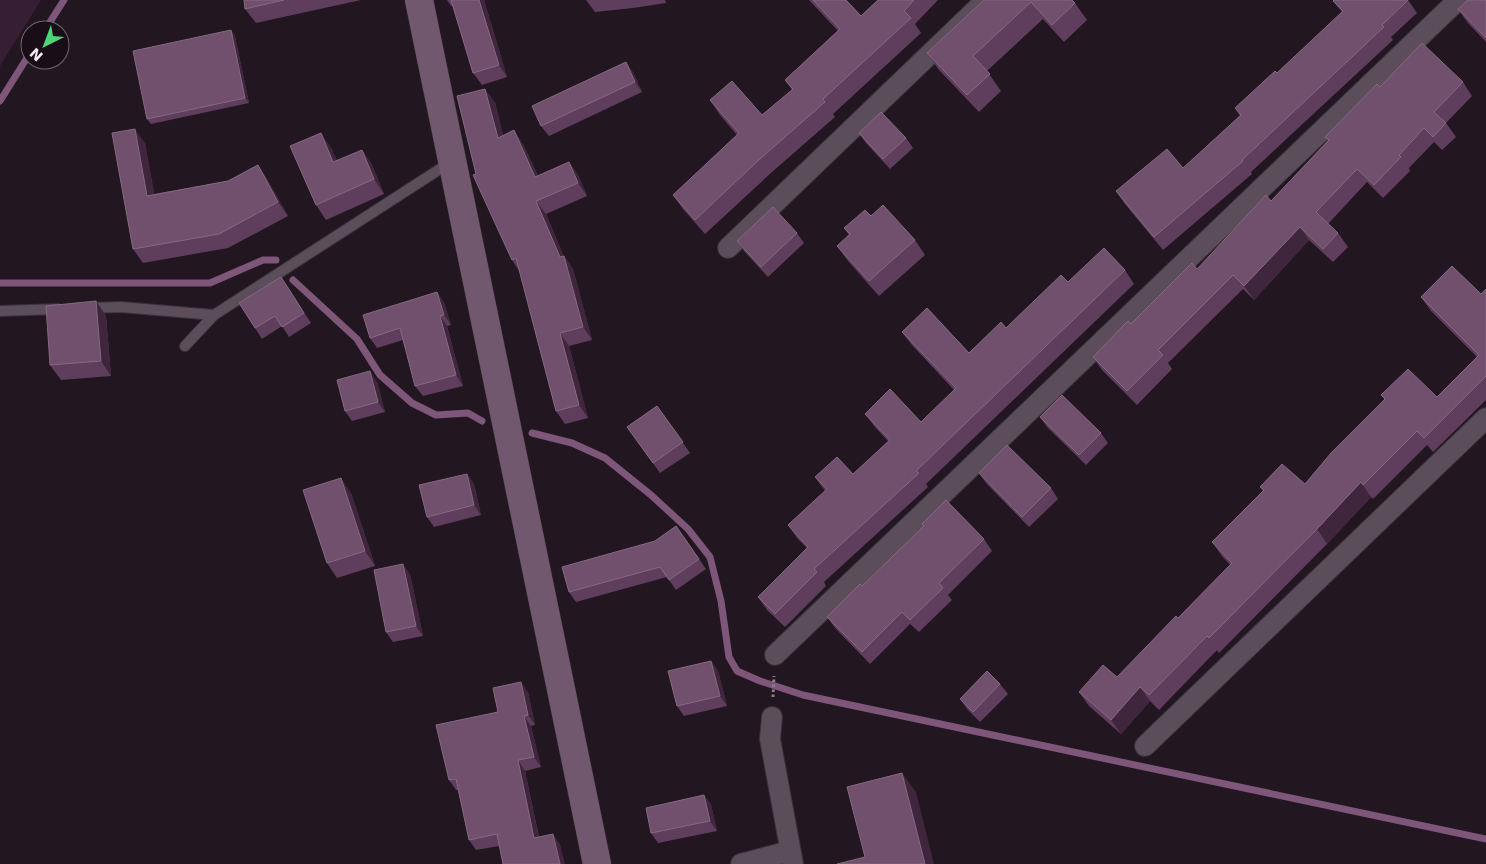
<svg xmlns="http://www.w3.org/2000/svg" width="1486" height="864" font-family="'DejaVu Sans',sans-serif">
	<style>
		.green { fill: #361f34 }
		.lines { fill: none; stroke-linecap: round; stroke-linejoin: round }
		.stream { stroke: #7d5679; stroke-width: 7 }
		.service-casing { stroke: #3a3239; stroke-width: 12 }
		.minor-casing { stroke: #3a3239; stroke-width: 22 }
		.secondary-casing { stroke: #3a3239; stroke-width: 29 }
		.path { stroke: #8a8089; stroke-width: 3; stroke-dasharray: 2.5 2.5; stroke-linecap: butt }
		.service { stroke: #5b4d59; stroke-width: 10 }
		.minor { stroke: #5b4d59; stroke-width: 20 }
		.secondary { stroke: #72586f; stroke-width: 28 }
		.wall { fill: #5f3d5c }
		.shaded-wall { fill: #40263d }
		.building { fill: #70506c; stroke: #856982 }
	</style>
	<rect width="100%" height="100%" fill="#221621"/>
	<polygon class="green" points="0,0 41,0 0,66"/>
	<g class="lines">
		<g class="stream">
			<polyline points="45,30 64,0"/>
			<polyline points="0,101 30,53"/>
			<polyline points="293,280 357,339 380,375 412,403 436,415 468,413 482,421"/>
			<polyline points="0,283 210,283 263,260 276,260"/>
			<polyline points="532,433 572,443 605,458 651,495 688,529 710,557 721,601 729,657 737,671 760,681 803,695 1486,839"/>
		</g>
		<g class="service-casing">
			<g id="service">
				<polyline points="88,308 121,307 214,315"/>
				<polyline points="0,311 58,309"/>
				<polyline points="185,346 214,315 443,167 450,161"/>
			</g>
		</g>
		<g class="minor-casing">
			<g id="minor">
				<polyline points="728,248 986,0"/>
				<polyline points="775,655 1458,0"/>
				<polyline points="772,717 770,739 793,864"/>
				<polyline points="1145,746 1486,418"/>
				<polyline points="741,864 790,851"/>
			</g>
		</g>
		<g class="secondary-casing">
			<polyline id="secondary" points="419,0 597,864"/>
		</g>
		<polyline class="path" points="773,697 774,676"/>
		<use href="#service" class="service"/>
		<use href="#minor" class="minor"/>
		<use href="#secondary" class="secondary"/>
	</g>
	<g class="wall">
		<polygon points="244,0 361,0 256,23 245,9"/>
		<polygon points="447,0 484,0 507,77 482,85 473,73 453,6 451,6"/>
		<polygon points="586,0 665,0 666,3 633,8 595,12"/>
		<polygon points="809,0 846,0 861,16 878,0 938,0 915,24 921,33 833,114 835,117 772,172 705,234 683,209 673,195 737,135 720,115 710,100 762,115 792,90 785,80 838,31"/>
		<polygon points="984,0 1075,3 1087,20 1064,42 1043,19 987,71 1001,91 979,112 939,70 927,53"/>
		<polygon points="1408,0 1417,13 1391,37 1393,40 1251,172 1252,174 1163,250 1125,204 1116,191 1183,168 1240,116 1235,108 1277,73 1342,12 1333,1"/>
		<polygon points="1486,0 1486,42 1468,23 1458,9"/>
		<polygon points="231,30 235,36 249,103 151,124 147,119"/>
		<polygon points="633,72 642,92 549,136 541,126"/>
		<polygon points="1463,82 1472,96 1446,123 1456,137 1442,150 1434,142 1409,168 1410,171 1383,198 1367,182 1328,224 1338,233 1348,247 1333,262 1309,240 1254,300 1243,289 1168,363 1172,369 1137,405 1102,370 1093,357 1197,269 1271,201 1328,140 1325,137"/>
		<polygon points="495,102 503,135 523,144 538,176 569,162 578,175 587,196 546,214 564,257 564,256 573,269 592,340 569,346 588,418 565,424 556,411 520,272 512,260 476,174"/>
		<polygon points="859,133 906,138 913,148 890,169 866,143"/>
		<polygon points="145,143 154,194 228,181 258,165 267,179 288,216 228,248 143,263 133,249"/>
		<polygon points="331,148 337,161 362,150 372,165 384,194 326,220 316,205"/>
		<polygon points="871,216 915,240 925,255 879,296 848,261 837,246 849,235 844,228"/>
		<polygon points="797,233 804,243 768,277 744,251 737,241"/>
		<polygon points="1125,270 1134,284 926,484 928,487 824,582 826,586 785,627 767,610 758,597 807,548 797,538 788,525 825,491 815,477 853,474 888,441 875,427 865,414 921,422 954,390 912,345 902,332 969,353 1006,328 1068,282"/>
		<polygon points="288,287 311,323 289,337 282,326 262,339 255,328"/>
		<polygon points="1486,289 1486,400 1433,452 1427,445 1373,499 1371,497 1327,544 1219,653 1217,650 1159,710 1150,701 1121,734 1089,706 1079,692 1117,677 1178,618 1230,565 1222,556 1212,542 1263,491 1260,487 1305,484 1385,400 1381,395 1437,397 1477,357 1431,311 1421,297 1481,294"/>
		<polygon points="437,292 444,303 451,325 447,326 463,386 423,396 415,386 403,340 377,348 370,338"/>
		<polygon points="96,301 106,316 111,376 61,380 50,365"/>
		<polygon points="377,382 385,412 352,421 345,411"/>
		<polygon points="657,406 690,453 660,473 627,427"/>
		<polygon points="1040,417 1101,433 1108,443 1086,465 1047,427"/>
		<polygon points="979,473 1051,488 1058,499 1029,527 986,483"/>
		<polygon points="467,474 474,484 481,515 434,527 427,517"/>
		<polygon points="351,493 375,566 337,578 327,563"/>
		<polygon points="922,524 984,539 992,551 948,595 952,600 919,632 910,624 870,664 836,629 827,617 862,586 924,526"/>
		<polygon points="676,526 706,569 676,590 667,577 576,602 569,592 655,541"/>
		<polygon points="410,574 423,636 393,642 386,632"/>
		<polygon points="711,661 718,671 727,706 684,716 677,706"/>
		<polygon points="1000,684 1008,694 980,722 967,709 960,699"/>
		<polygon points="528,692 535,725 531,726 541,767 525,771 539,837 560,844 499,846 476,850 469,840 458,790 456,790 449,780"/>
		<polygon points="704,795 711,805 717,831 658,843 651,833"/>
	</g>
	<g class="shaded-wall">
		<polygon points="479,0 484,0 507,77 499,65"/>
		<polygon points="231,30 235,36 249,103 245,98"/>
		<polygon points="626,62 633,72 642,92 635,82"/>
		<polygon points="485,89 495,102 507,151 498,138"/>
		<polygon points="135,129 145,143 157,209 147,196"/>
		<polygon points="514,130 523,144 544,190 535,177"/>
		<polygon points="321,133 331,148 344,177 333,162"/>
		<polygon points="362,150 372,165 384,194 374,179"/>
		<polygon points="569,162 578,175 587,196 578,183"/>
		<polygon points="258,165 267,179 288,216 278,202"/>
		<polygon points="536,201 546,214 566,261 564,256 573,269 592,340 583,327 560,257"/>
		<polygon points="1300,227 1309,240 1254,300 1244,286"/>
		<polygon points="281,277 288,287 311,323 304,313"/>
		<polygon points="437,292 444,303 451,325 444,315"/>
		<polygon points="96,301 106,316 111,376 101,361"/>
		<polygon points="440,316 447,326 463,386 456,375"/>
		<polygon points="560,333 569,346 588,418 579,405"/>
		<polygon points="370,371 377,382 385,412 378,402"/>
		<polygon points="467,474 474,484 481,515 474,505"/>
		<polygon points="341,478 351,493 375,566 365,551"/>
		<polygon points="1361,482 1371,497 1327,544 1317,529"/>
		<polygon points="403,564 410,574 423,636 416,626"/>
		<polygon points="711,661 718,671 727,706 720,696"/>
		<polygon points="521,682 528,692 535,725 528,715"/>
		<polygon points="1140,687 1150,701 1121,734 1111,720"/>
		<polygon points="524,716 531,726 541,767 534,757"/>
		<polygon points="518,760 525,771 541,849 534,838"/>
		<polygon points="902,773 916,792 934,864 925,864"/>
		<polygon points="704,795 711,805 717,831 710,821"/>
		<polygon points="553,834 560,844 565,864 560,864"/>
	</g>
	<g class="building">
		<polygon points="244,0 284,0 245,9"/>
		<polygon points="451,0 479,0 499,65 473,73"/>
		<polygon points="813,0 846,0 861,16 878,0 914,0 904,11 911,18 823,99 825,102 762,157 695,220 673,195 739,133 710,100 732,81 762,115 793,89 785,80 840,29"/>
		<polygon points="984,0 1072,0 1075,3 1052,25 1031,2 973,56 990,74 967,95 927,53"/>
		<polygon points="1334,0 1408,0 1382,25 1384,27 1242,160 1243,161 1154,237 1116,191 1167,149 1183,168 1241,115 1235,108 1275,71 1277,73 1343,11 1333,1"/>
		<polygon points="1468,0 1486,0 1486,38 1458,9"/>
		<polygon points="231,30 245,98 147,119 133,51"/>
		<polygon points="1422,43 1463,82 1434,112 1446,123 1433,137 1424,128 1399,155 1401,157 1374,185 1357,169 1316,212 1338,233 1323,249 1300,227 1244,286 1233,275 1158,350 1163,355 1127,391 1093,357 1128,321 1131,324 1192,263 1197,269 1266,195 1271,201 1329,140 1325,137 1377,84 1380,87"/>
		<polygon points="626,62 635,82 541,126 532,106"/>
		<polygon points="485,89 498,138 514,130 535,177 569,162 578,183 536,201 560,257 564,256 583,327 560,333 579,405 556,411 516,258 512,260 473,175 476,174 457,96"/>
		<polygon points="881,112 906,138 883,159 859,133"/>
		<polygon points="135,129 147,196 228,181 258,165 278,202 219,234 133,249 112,133"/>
		<polygon points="321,133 333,162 362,150 374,179 316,205 290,146"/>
		<polygon points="883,205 915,240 869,281 837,246 850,234 844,228 865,210 871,216"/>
		<polygon points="773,207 797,233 761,267 737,241"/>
		<polygon points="1104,248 1125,270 916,471 919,473 814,569 817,572 775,614 758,597 808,547 788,525 827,489 815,477 837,457 853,474 890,440 865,414 890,389 921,422 956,388 902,332 927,308 969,353 1001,322 1006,328 1061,275 1068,282"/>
		<polygon points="1452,266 1481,294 1486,289 1486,376 1424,438 1417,431 1363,485 1361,482 1317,529 1209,638 1207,636 1149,695 1140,687 1111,720 1079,692 1103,665 1117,677 1176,616 1178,618 1232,563 1212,542 1264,490 1260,487 1282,464 1305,484 1331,453 1385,399 1381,395 1408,369 1437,397 1479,355 1421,297"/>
		<polygon points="281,277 304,313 282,327 275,316 255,328 239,303"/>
		<polygon points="437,292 444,315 440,316 456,375 415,386 400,328 370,338 363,315"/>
		<polygon points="96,301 101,361 50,365 46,306"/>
		<polygon points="370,371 378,402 345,411 337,380"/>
		<polygon points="1062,395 1101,433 1079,455 1040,417"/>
		<polygon points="657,406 683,442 653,463 627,427"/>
		<polygon points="1007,445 1051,488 1022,517 979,473"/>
		<polygon points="467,474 474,505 427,517 419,485"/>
		<polygon points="341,478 365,551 327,563 303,490"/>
		<polygon points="946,500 984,539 939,583 943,588 910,620 902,612 862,652 827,617 860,584 862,586 924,526 922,524"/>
		<polygon points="676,526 699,559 669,580 660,567 569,592 562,567 655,541"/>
		<polygon points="403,564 416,626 386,632 374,570"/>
		<polygon points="711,661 720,696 677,706 668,671"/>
		<polygon points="987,671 1000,684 973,712 960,699"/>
		<polygon points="521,682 528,715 524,716 534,757 518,760 534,838 553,834 560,864 503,864 497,834 469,840 456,779 449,780 436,725 498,712 493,688"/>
		<polygon points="902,773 925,864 837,864 865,857 847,787"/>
		<polygon points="704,795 710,821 651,833 646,808"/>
	</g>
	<g transform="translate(45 45) rotate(222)"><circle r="24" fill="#190d17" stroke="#716770"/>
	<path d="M0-4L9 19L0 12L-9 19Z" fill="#4cd677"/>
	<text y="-8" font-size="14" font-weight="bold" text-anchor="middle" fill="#f6edf5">N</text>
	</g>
</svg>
